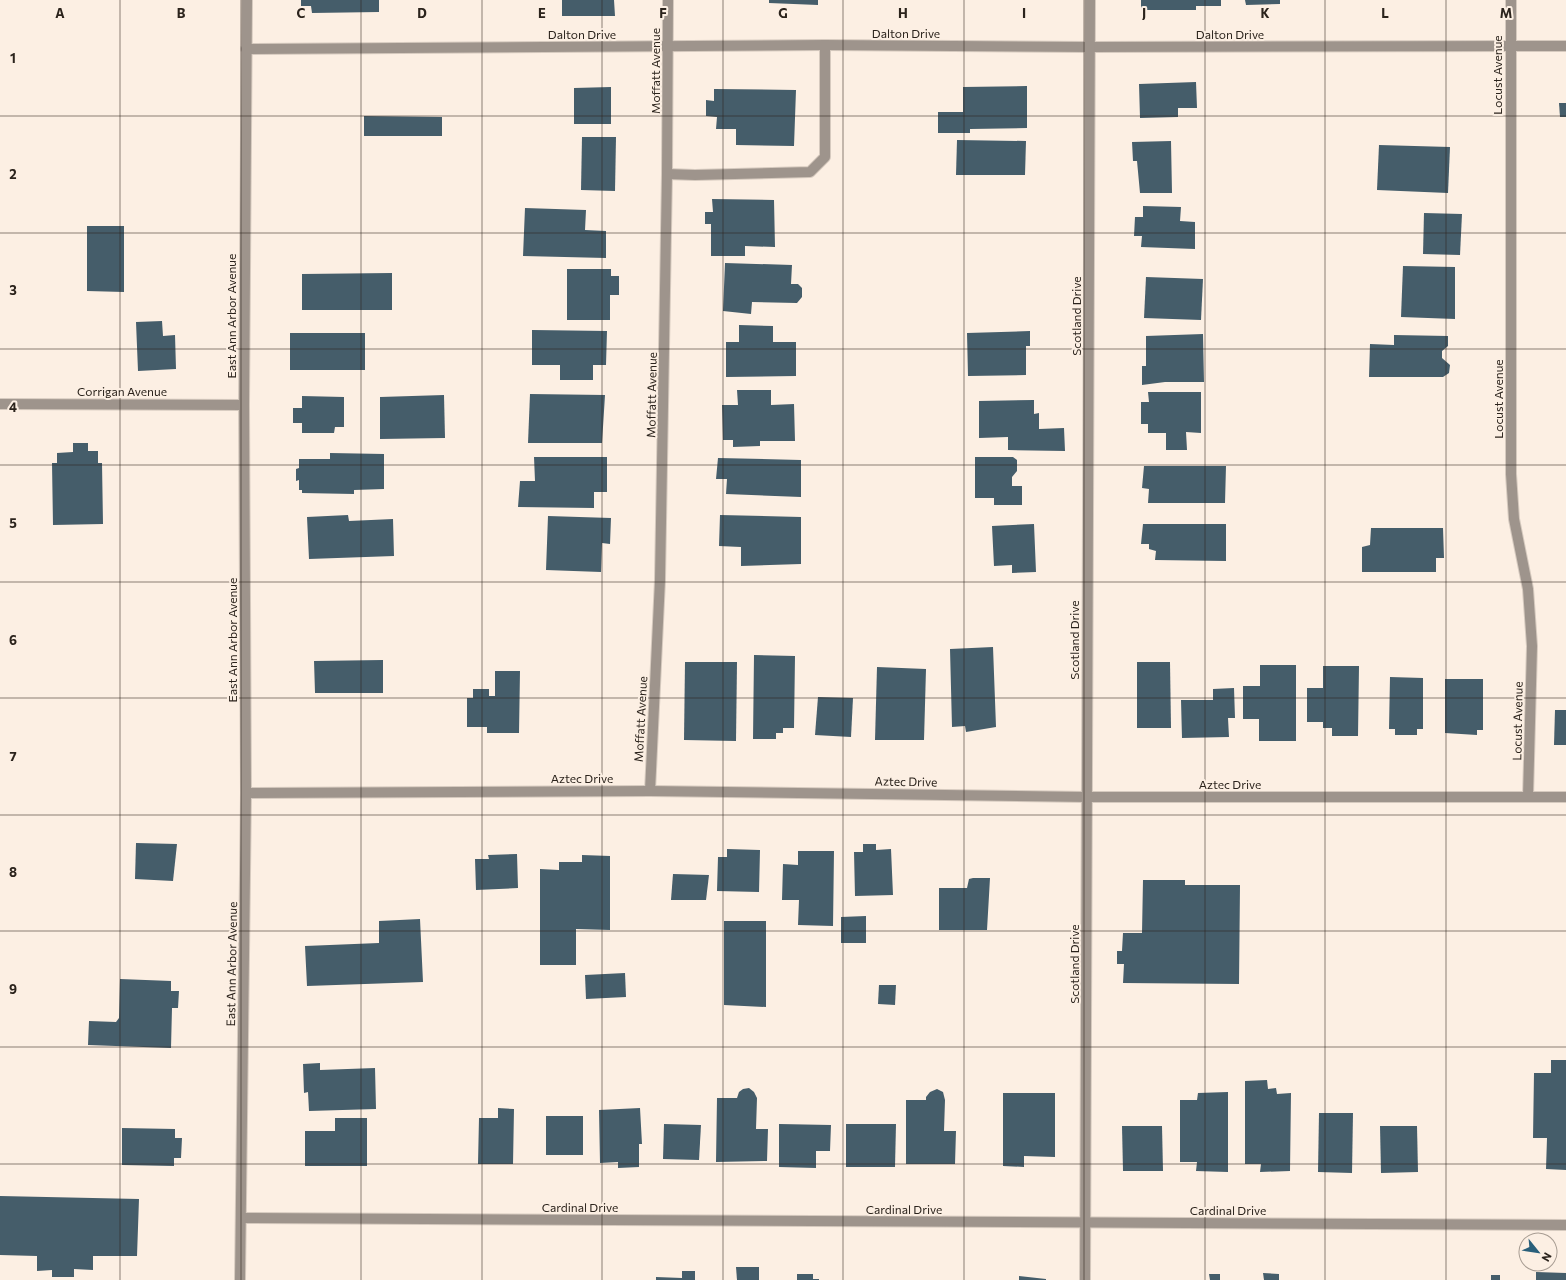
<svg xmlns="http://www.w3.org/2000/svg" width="1566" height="1280" font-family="Commissioner,sans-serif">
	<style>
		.building { fill: #455d6a }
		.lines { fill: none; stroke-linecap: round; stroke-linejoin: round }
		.service-casing { stroke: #d6cabf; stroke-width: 12 }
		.minor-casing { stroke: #d6cabf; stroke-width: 12 }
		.tertiary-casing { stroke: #d6cabf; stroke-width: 12 }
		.service { stroke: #9e948c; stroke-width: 10 }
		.minor { stroke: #9e948c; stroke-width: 10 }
		.tertiary { stroke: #9e948c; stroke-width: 10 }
		.grid { fill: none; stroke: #2b231c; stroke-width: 1; stroke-opacity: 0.55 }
		.labels { text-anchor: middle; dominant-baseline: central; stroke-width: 4; stroke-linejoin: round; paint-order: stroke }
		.street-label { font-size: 12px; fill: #2b231c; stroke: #fcefe3 }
		.grid-label { font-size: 13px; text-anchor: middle; font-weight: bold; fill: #2b231c; stroke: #fcefe3; stroke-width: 4; stroke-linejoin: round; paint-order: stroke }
	</style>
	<rect width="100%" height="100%" fill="#fcefe3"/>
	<g class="building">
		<polygon points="301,0 379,0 379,12 312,13 311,6 301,6"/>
		<polygon points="562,0 614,0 615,16 562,16"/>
		<polygon points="769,0 818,0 818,5 769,3"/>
		<polygon points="1141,0 1221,0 1221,6 1196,6 1196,10 1141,10"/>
		<polygon points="1245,0 1280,0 1280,4 1246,5"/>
		<polygon points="1196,82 1197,108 1178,108 1178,117 1140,118 1139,84"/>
		<polygon points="1027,86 1027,128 970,129 970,133 938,133 938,112 963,112 963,87"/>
		<polygon points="611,87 611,124 574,124 574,88"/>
		<polygon points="714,89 796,90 794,146 736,145 736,129 716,129 717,117 706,116 706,100 714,101"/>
		<polygon points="1559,103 1566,103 1566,117 1560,117"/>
		<polygon points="364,116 442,117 442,136 364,136"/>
		<polygon points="582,137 616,137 615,191 581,190"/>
		<polygon points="957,140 1026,141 1025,175 956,175"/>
		<polygon points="1171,141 1172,193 1140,193 1137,161 1133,161 1132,142"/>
		<polygon points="1379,145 1450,147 1448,193 1377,190"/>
		<polygon points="712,199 774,200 775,247 745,246 745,256 711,256 711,224 705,224 705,212 713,212"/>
		<polygon points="1143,206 1181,207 1180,221 1195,222 1195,249 1141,247 1142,236 1134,236 1135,217 1143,217"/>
		<polygon points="525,208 586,210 585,230 606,231 606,258 523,256"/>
		<polygon points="1424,213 1462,214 1460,255 1423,254"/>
		<polygon points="87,226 124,226 124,292 87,291"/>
		<polygon points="725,263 792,265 791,284 798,284 802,288 802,297 797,303 752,302 751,314 723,311"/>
		<polygon points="1403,266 1455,267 1455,319 1401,317"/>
		<polygon points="567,269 611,269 611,276 619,276 619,295 610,295 610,320 567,320"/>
		<polygon points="392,273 392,310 302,310 302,274"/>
		<polygon points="1146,277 1203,279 1201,320 1144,318"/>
		<polygon points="162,321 163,336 175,335 176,369 138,371 136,322"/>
		<polygon points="739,325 773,326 773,342 796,342 796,376 726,377 726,342 739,342"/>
		<polygon points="532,330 607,331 606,365 593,365 593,380 560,380 560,365 532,365"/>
		<polygon points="1030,331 1030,346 1026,346 1026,375 968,376 967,333"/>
		<rect x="290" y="333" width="75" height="37"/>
		<polygon points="1203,334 1204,382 1165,382 1142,385 1142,366 1146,366 1146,336"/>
		<polygon points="1394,335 1448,336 1448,346 1442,351 1442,358 1450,365 1449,373 1443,377 1369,377 1370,344 1394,345"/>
		<polygon points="737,390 771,390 771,405 794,404 795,441 760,441 760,446 733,447 733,440 723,440 722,405 738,405"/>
		<polygon points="1148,392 1201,392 1201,433 1186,432 1187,450 1166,450 1166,433 1148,433 1148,424 1141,424 1141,402 1149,402"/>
		<polygon points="530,394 605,395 602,443 528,443"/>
		<polygon points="444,395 445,438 380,439 380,397"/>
		<polygon points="302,396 344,397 344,427 335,427 334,433 302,433 302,423 293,423 293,408 302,408"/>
		<polygon points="1034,400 1034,414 1039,413 1039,429 1064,428 1065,451 1008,450 1008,437 979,438 979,401"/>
		<polygon points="73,443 88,443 88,451 98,451 98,463 102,463 103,524 53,525 52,463 57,463 57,453 73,452"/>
		<polygon points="330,453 384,454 384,489 354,490 354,494 302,493 302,490 299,490 299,480 296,481 296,469 299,468 299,459 330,459"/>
		<polygon points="534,457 607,457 607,492 594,492 594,508 518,507 520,481 535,481"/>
		<polygon points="975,457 1013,457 1017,460 1017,471 1012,477 1012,486 1022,486 1022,505 994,505 994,498 975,498"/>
		<polygon points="718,458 801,460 801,497 726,494 727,479 716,479"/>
		<polygon points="1144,466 1226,466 1225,503 1148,503 1149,489 1142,488"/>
		<polygon points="348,515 349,521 393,519 394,556 309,559 307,517"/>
		<polygon points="720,515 801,517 801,564 741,566 741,547 719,546"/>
		<polygon points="548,516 611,518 610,544 602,543 601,572 546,570"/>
		<polygon points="1034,524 1036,572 1012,573 1012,565 994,566 992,526"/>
		<polygon points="1143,524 1226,524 1226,561 1155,560 1156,551 1149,549 1149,544 1141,544"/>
		<polygon points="1371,528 1443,528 1444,558 1436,558 1436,572 1362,572 1362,547 1370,545"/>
		<polygon points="993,647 996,727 966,732 965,726 952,727 950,649"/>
		<polygon points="754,655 795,656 794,728 783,728 783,733 776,733 776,739 753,739"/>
		<polygon points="383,660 383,693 315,693 314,661"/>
		<polygon points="685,662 737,662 736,741 684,740"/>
		<polygon points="1137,662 1170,662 1171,728 1137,728"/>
		<polygon points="1260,665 1296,665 1296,741 1259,741 1259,719 1243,719 1243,686 1260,686"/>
		<polygon points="1323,666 1359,666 1358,736 1332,736 1332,728 1323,728 1323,722 1307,722 1307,688 1323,688"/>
		<polygon points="877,667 926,669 924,740 875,740"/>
		<polygon points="495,671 520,671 519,733 487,733 487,727 467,727 467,698 473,698 473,689 489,689 489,696 495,696"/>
		<polygon points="1390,677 1423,678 1423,729 1417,729 1417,735 1395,735 1395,729 1389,729"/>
		<polygon points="1445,679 1483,679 1483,730 1477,730 1477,735 1445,733"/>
		<polygon points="1234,688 1235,718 1228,718 1229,737 1182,738 1181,700 1213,700 1213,689"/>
		<polygon points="818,697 853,698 851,737 815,735"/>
		<polygon points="1555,710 1566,710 1566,745 1554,745"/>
		<polygon points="136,843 177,844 173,881 135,879"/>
		<polygon points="863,844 876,844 876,850 891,849 893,895 855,896 854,852 863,852"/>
		<polygon points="727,849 760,850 759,892 717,891 718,857 727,857"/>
		<polygon points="798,851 834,851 833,926 798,925 799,900 782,900 783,864 798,865"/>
		<polygon points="517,854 518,888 476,890 475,859 489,859 488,855"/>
		<polygon points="582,855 610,856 610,930 576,929 576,965 540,965 540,869 559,870 559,862 582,862"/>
		<polygon points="673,874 709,875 706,900 671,900"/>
		<polygon points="973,878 990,878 987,930 939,930 939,888 967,888 969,879"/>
		<polygon points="1143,880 1185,880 1185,885 1240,885 1239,984 1123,983 1124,964 1117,964 1117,951 1122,951 1123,933 1142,933"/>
		<polygon points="866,916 866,943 841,943 841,917"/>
		<polygon points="420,919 423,982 307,986 305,946 379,943 379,921"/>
		<polygon points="724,921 766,921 766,1007 724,1005"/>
		<polygon points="625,973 626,997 586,999 585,975"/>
		<polygon points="120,979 171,981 171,991 179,991 178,1008 172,1008 171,1048 88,1045 89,1021 116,1022 119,1018"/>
		<polygon points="879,985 896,985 895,1005 878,1004"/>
		<polygon points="1551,1060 1566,1060 1566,1170 1546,1169 1547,1138 1533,1138 1534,1073 1551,1073"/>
		<polygon points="320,1063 320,1070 375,1068 376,1109 309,1111 308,1092 304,1093 303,1064"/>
		<polygon points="1267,1080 1268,1089 1276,1088 1277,1094 1291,1093 1290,1171 1260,1172 1261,1164 1245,1164 1245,1081"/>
		<polygon points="749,1088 754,1092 757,1098 756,1129 768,1129 767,1161 716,1162 717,1098 737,1098 739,1092 743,1089"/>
		<polygon points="937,1089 943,1092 945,1100 944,1131 956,1131 955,1164 906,1164 906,1100 926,1100 926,1097 930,1092"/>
		<polygon points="1228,1092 1228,1172 1196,1171 1197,1162 1180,1162 1180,1100 1197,1100 1198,1093"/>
		<polygon points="1003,1093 1055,1093 1055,1157 1024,1156 1024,1167 1003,1166"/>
		<polygon points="498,1108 514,1109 513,1164 478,1164 479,1118 498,1118"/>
		<polygon points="640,1108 642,1144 639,1144 639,1167 618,1168 618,1162 600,1163 599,1110"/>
		<polygon points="1319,1113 1353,1113 1352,1173 1318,1172"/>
		<rect x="546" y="1116" width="37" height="39"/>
		<polygon points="335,1118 367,1118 367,1166 305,1166 305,1131 335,1131"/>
		<polygon points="664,1124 701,1125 699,1160 663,1159"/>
		<polygon points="779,1124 831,1125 830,1151 816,1151 816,1168 779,1167"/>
		<polygon points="846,1124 896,1124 895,1167 846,1167"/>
		<polygon points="1122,1126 1162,1126 1163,1171 1123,1171"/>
		<polygon points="1380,1126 1417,1126 1418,1172 1381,1173"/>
		<polygon points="122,1128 175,1129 175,1138 182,1138 181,1158 174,1158 174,1166 122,1165"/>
		<polygon points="0,1196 139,1199 137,1256 93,1256 93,1270 74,1269 74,1277 52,1277 52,1270 37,1271 37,1256 0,1255"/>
		<polygon points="736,1267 759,1267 759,1280 737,1280"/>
		<polygon points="682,1271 695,1271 695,1280 656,1280 656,1277 682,1278"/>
		<polygon points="1536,1272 1566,1273 1566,1280 1536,1280"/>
		<polygon points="1263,1273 1279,1274 1279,1280 1264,1280"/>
		<polygon points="797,1274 813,1274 813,1279 819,1279 819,1280 797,1280"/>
		<polygon points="1209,1274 1220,1274 1220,1280 1210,1280"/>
		<rect x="1491" y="1275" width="9" height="5"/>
		<polygon points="1019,1276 1046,1279 1046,1280 1019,1280"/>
	</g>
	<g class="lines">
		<g class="service-casing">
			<polyline id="service" points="667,174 695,175 810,172 825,157 825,45"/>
		</g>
		<g class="minor-casing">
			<g id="minor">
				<polyline points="1511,0 1511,474 1514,519 1528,589 1532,646 1528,797"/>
				<polyline points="246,49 825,45 1090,47 1566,46"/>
				<polyline points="0,404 244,405"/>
				<polyline points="650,791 660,580 667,174 668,0"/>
				<polyline points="246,793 650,791 1087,797 1566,797"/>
				<polyline points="241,1218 1566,1225"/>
				<polyline points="1085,1280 1090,0"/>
			</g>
		</g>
		<g class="tertiary-casing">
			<polyline id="tertiary" points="240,1280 246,793 244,405 247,0"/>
		</g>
		<use href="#service" class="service"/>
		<use href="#minor" class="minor"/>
		<use href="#tertiary" class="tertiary"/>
	</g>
	<path class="grid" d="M120,0V1280M241,0V1280M361,0V1280M482,0V1280M602,0V1280M723,0V1280M843,0V1280M964,0V1280M1084,0V1280M1205,0V1280M1325,0V1280M1446,0V1280M0,116H1566M0,233H1566M0,349H1566M0,465H1566M0,582H1566M0,698H1566M0,815H1566M0,931H1566M0,1047H1566M0,1164H1566"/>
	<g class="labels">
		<g class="street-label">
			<text x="906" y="33">Dalton Drive</text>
			<text x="582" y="34">Dalton Drive</text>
			<text x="1230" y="34">Dalton Drive</text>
			<text transform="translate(655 71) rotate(-90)">Moffatt Avenue</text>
			<text transform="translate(1497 75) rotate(-90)">Locust Avenue</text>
			<text transform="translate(231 316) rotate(-90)">East Ann Arbor Avenue</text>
			<text transform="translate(1076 316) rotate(-90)">Scotland Drive</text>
			<text x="122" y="391">Corrigan Avenue</text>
			<text transform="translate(651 395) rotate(-89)">Moffatt Avenue</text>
			<text transform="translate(1498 399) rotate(-90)">Locust Avenue</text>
			<text transform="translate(232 640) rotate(-90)">East Ann Arbor Avenue</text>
			<text transform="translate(1074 640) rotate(-90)">Scotland Drive</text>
			<text transform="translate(640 719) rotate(-87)">Moffatt Avenue</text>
			<text transform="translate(1517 721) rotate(-89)">Locust Avenue</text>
			<text x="582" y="778">Aztec Drive</text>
			<text transform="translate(906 781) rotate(1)">Aztec Drive</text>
			<text x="1230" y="784">Aztec Drive</text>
			<text transform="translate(231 964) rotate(-89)">East Ann Arbor Avenue</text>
			<text transform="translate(1074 964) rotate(-90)">Scotland Drive</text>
			<text x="580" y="1207">Cardinal Drive</text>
			<text x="904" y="1209">Cardinal Drive</text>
			<text x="1228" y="1210">Cardinal Drive</text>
		</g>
	</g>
	<g class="grid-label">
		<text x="60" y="18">A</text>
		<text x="181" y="18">B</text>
		<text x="301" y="18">C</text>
		<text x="422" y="18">D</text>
		<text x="542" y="18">E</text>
		<text x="663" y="18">F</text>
		<text x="783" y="18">G</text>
		<text x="903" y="18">H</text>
		<text x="1024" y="18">I</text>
		<text x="1144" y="18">J</text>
		<text x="1265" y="18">K</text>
		<text x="1385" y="18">L</text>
		<text x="1506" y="18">M</text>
		<text x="13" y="63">1</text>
		<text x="13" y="179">2</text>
		<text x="13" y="295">3</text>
		<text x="13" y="412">4</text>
		<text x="13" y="528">5</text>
		<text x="13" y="645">6</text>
		<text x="13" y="761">7</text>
		<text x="13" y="877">8</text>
		<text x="13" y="994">9</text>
	</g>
	<g transform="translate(1538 1252) rotate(120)"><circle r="19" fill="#fcefe3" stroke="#a89d93"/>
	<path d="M0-3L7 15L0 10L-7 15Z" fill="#295f7a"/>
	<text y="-6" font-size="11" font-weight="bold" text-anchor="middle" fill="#2b231c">N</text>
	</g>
</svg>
